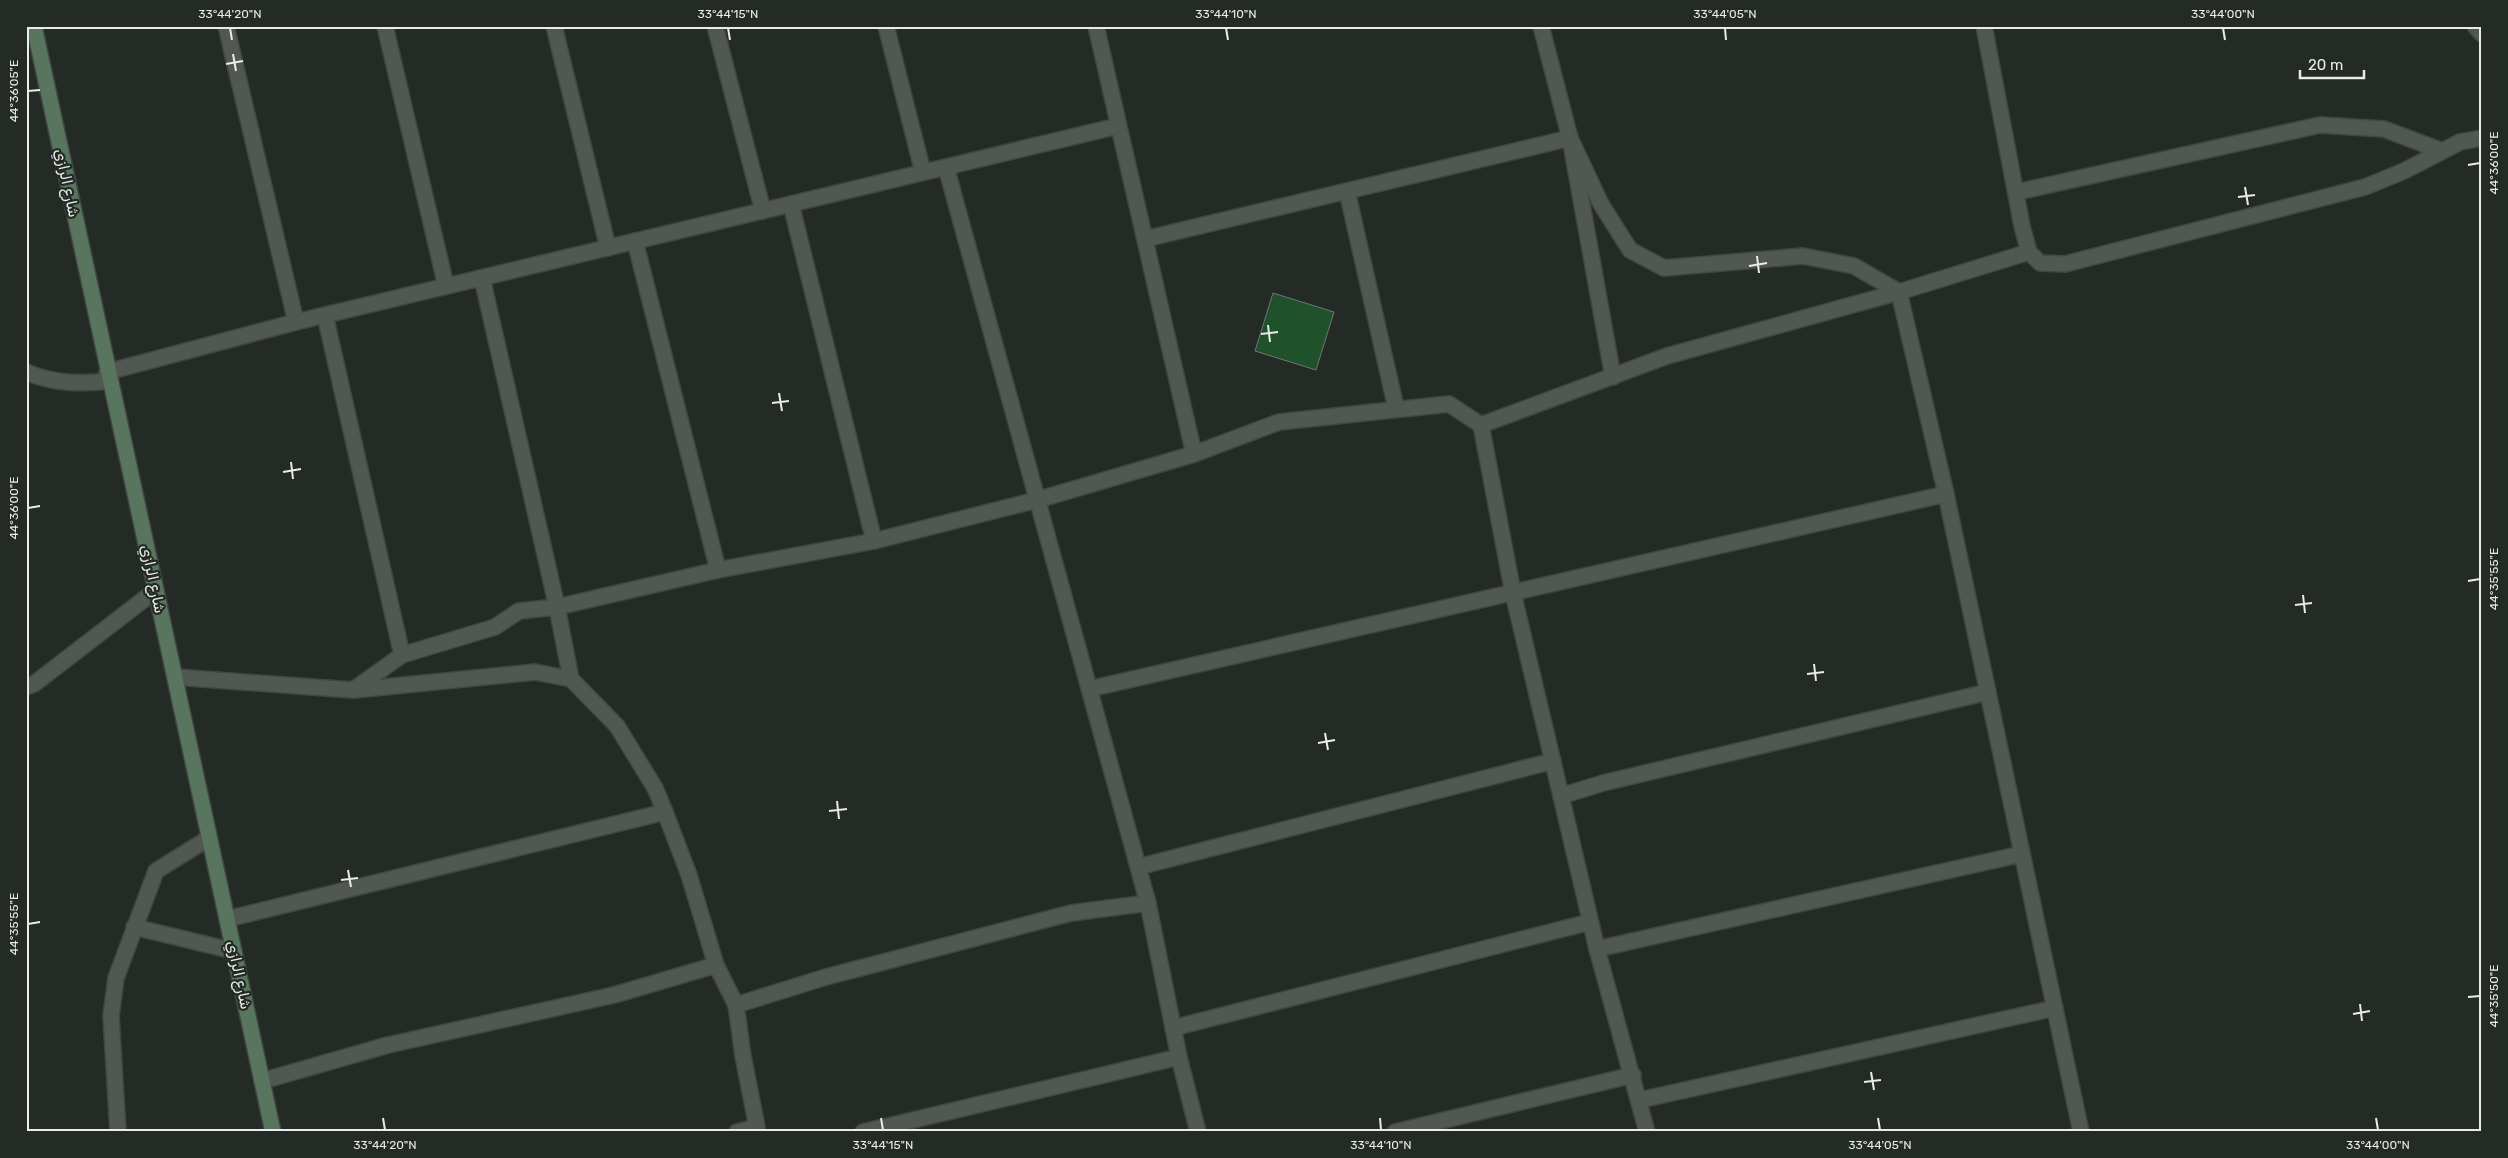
<svg xmlns="http://www.w3.org/2000/svg" width="2508" height="1158" font-family="Rubik,'Noto Naskh Arabic',sans-serif">
	<style>
		.building { fill: #1f512b; stroke: #707671 }
		.lines { fill: none; stroke-linecap: round; stroke-linejoin: round }
		.street-casing { stroke: #424643; stroke-width: 18 }
		.secondary-casing { stroke: #424643; stroke-width: 18 }
		.street { stroke: #515751; stroke-width: 15 }
		.secondary { stroke: #58765e; stroke-width: 15 }
		.ticks { fill: none; stroke: #e9ece9; stroke-width: 2 }
		.labels { text-anchor: middle; dominant-baseline: central; stroke-width: 4.5; stroke-linejoin: round; paint-order: stroke }
		.street-label { font-size: 15px; fill: #e9ece9; stroke: #242a25 }
		.neatline { fill: none; stroke: #e9ece9; stroke-width: 2 }
		.ticks-label { font-size: 12px; text-anchor: middle; fill: #e9ece9 }
	</style>
	<rect width="100%" height="100%" fill="#242a25"/>
	<polygon class="building" points="1273,293 1334,312 1316,370 1255,351"/>
	<g class="lines">
		<g class="street-casing">
			<g id="street">
				<polyline points="226,26 296,322"/>
				<polyline points="385,26 446,286"/>
				<polyline points="554,26 608,248"/>
				<polyline points="715,26 763,211"/>
				<polyline points="886,26 923,172"/>
				<polyline points="1096,26 1194,454"/>
				<polyline points="1541,26 1570,138 1613,377"/>
				<polyline points="1984,26 2022,226 2029,252 2040,263 2065,264 2365,187 2404,171 2460,142 2482,138"/>
				<polyline points="2475,26 2482,34"/>
				<polyline points="1570,138 1601,204 1630,250 1664,268 1803,256 1854,266 1899,292 1946,494 2081,1132"/>
				<polyline points="946,167 1148,903 1179,1057 1198,1132"/>
				<polyline points="1347,191 1396,408"/>
				<polyline points="2017,192 2320,125 2384,129 2442,151"/>
				<polyline points="791,204 874,541"/>
				<polyline points="1145,239 1570,138"/>
				<polyline points="635,241 718,570"/>
				<polyline points="482,278 557,607 571,679"/>
				<polyline points="325,315 402,655"/>
				<path d="M26,372C54,384 80,384 109,381"/>
				<polyline points="107,372 296,322 1118,126"/>
				<polyline points="1481,425 1667,356 1899,292 2029,252"/>
				<polyline points="175,677 353,690 402,655 495,627 519,611 557,607 718,570 874,541 1037,500 1194,454 1279,422 1449,404 1481,425 1513,593 1561,796 1597,949 1647,1132"/>
				<polyline points="26,687 34,684 156,590"/>
				<polyline points="1089,689 1946,494"/>
				<polyline points="354,690 535,672 571,679 617,726 655,788 665,812 689,875 716,965 736,1005 743,1056 757,1127 737,1132"/>
				<polyline points="1561,796 1603,783 1988,692"/>
				<polyline points="1138,867 1553,761"/>
				<polyline points="227,919 665,812"/>
				<polyline points="134,927 234,951"/>
				<polyline points="1597,949 2022,854"/>
				<polyline points="736,1005 826,977 1071,913 1148,903"/>
				<polyline points="1173,1028 1590,922"/>
				<polyline points="262,1081 388,1045 614,995 716,965"/>
				<polyline points="1640,1100 2055,1008"/>
				<polyline points="118,1132 111,1016 116,978 156,871 209,838"/>
				<polyline points="863,1132 1179,1057"/>
				<polyline points="1395,1132 1633,1075"/>
			</g>
		</g>
		<g class="secondary-casing">
			<polyline id="secondary" points="34,26 273,1132"/>
		</g>
		<use href="#street" class="street"/>
		<use href="#secondary" class="secondary"/>
	</g>
	<path class="ticks" d="M230,28L232,40M728,28L730,40M1226,28L1228,40M1725,28L1726,40M2223,28L2225,40M233,54L236,71M226,64L243,61M28,91L40,90M2468,165L2480,163M2245,187L2248,205M2238,197L2255,195M1757,256L1759,273M1749,266L1767,263M1268,325L1270,342M1261,334L1278,332M779,393L782,411M772,403L789,401M291,462L293,479M283,472L301,469M28,508L40,506M2468,581L2480,579M2303,595L2305,613M2295,605L2312,603M1814,664L1816,681M1807,674L1824,672M1325,733L1328,750M1318,743L1335,740M837,801L839,819M829,811L847,809M348,870L351,887M341,880L358,878M28,924L40,922M2468,997L2480,996M2360,1004L2362,1021M2353,1014L2370,1011M1871,1072L1874,1090M1864,1082L1881,1080M383,1118L385,1130M881,1118L883,1130M1380,1118L1381,1130M1878,1118L1880,1130M2376,1118L2378,1130"/>
	<g class="labels">
		<g class="street-label">
			<text transform="translate(67 183) rotate(78)">شارع الرازي</text>
			<text transform="translate(153 579) rotate(78)">شارع الرازي</text>
			<text transform="translate(239 975) rotate(78)">شارع الرازي</text>
		</g>
	</g>
	<rect width="2508" height="1158" fill="none" stroke="#242a25" stroke-width="55"/>
	<path d="M2300 70v8h64v-8" fill="none" stroke="#e9ece9" stroke-width="2.5"/>
	<text x="2308" y="70" font-size="15" fill="#e9ece9" stroke="#242a25" stroke-width="4" paint-order="stroke">20 m</text>
	<rect x="28" y="28" width="2452" height="1102" class="neatline"/>
	<g class="ticks-label">
		<text x="230" y="18">33°44'20"N</text>
		<text x="728" y="18">33°44'15"N</text>
		<text x="1226" y="18">33°44'10"N</text>
		<text x="1725" y="18">33°44'05"N</text>
		<text x="2223" y="18">33°44'00"N</text>
		<text transform="translate(14 91) rotate(-90)" y="4">44°36'05"E</text>
		<text transform="translate(2494 163) rotate(-90)" y="4">44°36'00"E</text>
		<text transform="translate(14 508) rotate(-90)" y="4">44°36'00"E</text>
		<text transform="translate(2494 579) rotate(-90)" y="4">44°35'55"E</text>
		<text transform="translate(14 924) rotate(-90)" y="4">44°35'55"E</text>
		<text transform="translate(2494 996) rotate(-90)" y="4">44°35'50"E</text>
		<text x="385" y="1149">33°44'20"N</text>
		<text x="883" y="1149">33°44'15"N</text>
		<text x="1381" y="1149">33°44'10"N</text>
		<text x="1880" y="1149">33°44'05"N</text>
		<text x="2378" y="1149">33°44'00"N</text>
	</g>
</svg>
